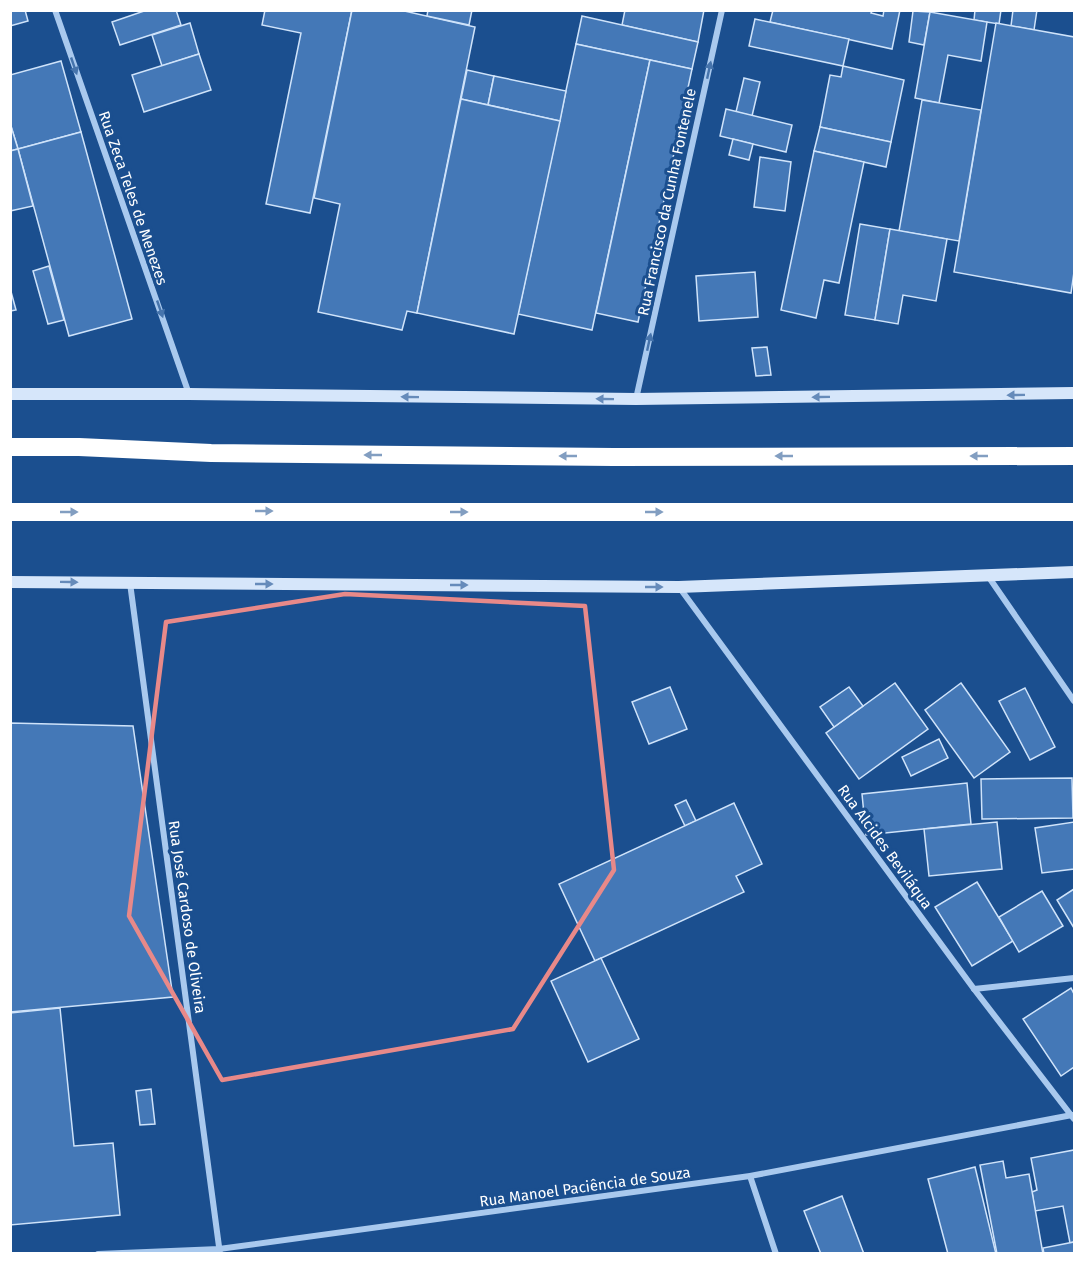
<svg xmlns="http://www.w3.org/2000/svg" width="1085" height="1264" font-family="'Fira Sans',sans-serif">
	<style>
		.building { fill: #4478b7; stroke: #cfe3fa; stroke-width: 1.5 }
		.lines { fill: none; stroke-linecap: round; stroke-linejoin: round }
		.street { stroke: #a9c9ee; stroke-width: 6 }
		.secondary { stroke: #d6e6fa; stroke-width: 12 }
		.highway { stroke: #fff; stroke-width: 18 }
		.oneway { fill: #4674ac }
		.oneway2 { fill: #668bba }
		.oneway3 { fill: #829ec1 }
		.marked { fill: none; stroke: #e88989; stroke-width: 4.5; stroke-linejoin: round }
		.labels { text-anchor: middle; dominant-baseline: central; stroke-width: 6; stroke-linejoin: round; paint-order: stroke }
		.street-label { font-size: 15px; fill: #fff; stroke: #1b4f8f }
	</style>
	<rect width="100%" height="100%" fill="#1b4f8f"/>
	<g class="building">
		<polygon points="10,10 25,10 28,21 10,26"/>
		<polygon points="147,10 176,10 181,25 120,45 112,22"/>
		<polygon points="265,10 352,10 310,213 266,204 301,33 262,25"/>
		<polygon points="352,10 400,10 475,27 417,313 407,311 402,330 318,312 340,204 314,198"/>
		<polygon points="428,10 472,10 469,25 427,16"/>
		<polygon points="625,10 704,10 698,42 622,25"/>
		<polygon points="773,10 872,10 871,13 883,16 884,10 900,10 892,49 770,22"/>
		<polygon points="975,10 1001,10 999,24 974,20"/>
		<polygon points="1013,10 1037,10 1034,30 1011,26"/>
		<polygon points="913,11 930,12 924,45 909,42"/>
		<polygon points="930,12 987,22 981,61 948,55 939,103 915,98"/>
		<polygon points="582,16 698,42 692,69 576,44"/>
		<polygon points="755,19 849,39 843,66 749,46"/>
		<polygon points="190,23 199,54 162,66 152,35"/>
		<polygon points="996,23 1074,37 1074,272 1071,293 954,272"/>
		<polygon points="576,44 650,60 592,330 518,314"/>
		<polygon points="199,54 211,90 144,112 132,75"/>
		<polygon points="650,60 692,69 638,322 596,313"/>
		<polygon points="61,61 81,132 18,149 10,123 10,75"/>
		<polygon points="843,66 904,80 891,142 820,127 830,75 841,77"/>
		<polygon points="467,70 494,76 488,105 461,99"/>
		<polygon points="494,76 566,91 560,121 488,105"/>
		<polygon points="744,78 760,82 752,116 736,112"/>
		<polygon points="461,99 560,121 514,334 417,313"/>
		<polygon points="922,100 981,110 959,241 899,231"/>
		<polygon points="726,109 792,125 786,152 720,136"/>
		<polygon points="10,123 18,149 10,151"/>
		<polygon points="820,127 891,142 886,167 814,151"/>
		<polygon points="81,132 132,319 69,336 18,149"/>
		<polygon points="733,139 753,144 749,160 729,155"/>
		<polygon points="18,149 33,206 10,211 10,151"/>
		<polygon points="814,151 864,162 839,283 824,280 816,318 781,310"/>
		<polygon points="760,157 791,162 785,211 754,207"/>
		<polygon points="860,224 890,229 875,320 845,315"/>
		<polygon points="890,229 947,239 936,301 903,295 898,324 875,320"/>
		<polygon points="49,266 64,320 48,324 33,271"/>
		<polygon points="755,272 758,317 699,321 696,276"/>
		<polygon points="10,288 16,310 10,311"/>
		<polygon points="767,347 771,375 756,376 752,348"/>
		<polygon points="895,683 928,729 859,779 826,733"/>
		<polygon points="961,683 1010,752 974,778 925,710"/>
		<polygon points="670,687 687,729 649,744 632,702"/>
		<polygon points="849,687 863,706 834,727 820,707"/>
		<polygon points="1025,688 1055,747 1030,760 999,701"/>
		<polygon points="10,723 133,726 173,997 10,1012"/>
		<polygon points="939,739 948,758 911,776 902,757"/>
		<polygon points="1072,778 1073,818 982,819 981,779"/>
		<polygon points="967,783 971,824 866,835 862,794"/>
		<polygon points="686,800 696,821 685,826 675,805"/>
		<polygon points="734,803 762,864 736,876 744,892 595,961 559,884"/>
		<polygon points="997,822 1002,869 929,876 924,829"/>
		<polygon points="1074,822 1074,869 1042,873 1035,828"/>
		<polygon points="977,882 1013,941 972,966 935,907"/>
		<polygon points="1074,889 1074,928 1057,900"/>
		<polygon points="1042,891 1063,926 1019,952 999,917"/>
		<polygon points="601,958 639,1039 588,1062 551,981"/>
		<polygon points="1071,988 1074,994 1074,1067 1061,1076 1023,1019"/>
		<polygon points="60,1008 74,1146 113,1143 120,1215 10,1225 10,1013"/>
		<polygon points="151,1089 155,1124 140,1125 136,1091"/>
		<polygon points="1074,1150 1074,1242 1070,1243 1063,1206 1035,1211 1032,1192 1037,1190 1031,1158"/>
		<polygon points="1003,1161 1006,1178 1029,1174 1043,1254 997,1254 980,1165"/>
		<polygon points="975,1167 996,1254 948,1254 928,1179"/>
		<polygon points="842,1196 864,1254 821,1254 804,1211"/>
		<polygon points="1074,1242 1074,1254 1044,1254 1043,1248"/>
	</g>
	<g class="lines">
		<g class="street">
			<polyline points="55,10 189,394"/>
			<polyline points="636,399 722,10"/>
			<polyline points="988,576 1074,701"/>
			<polyline points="130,583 220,1254"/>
			<polyline points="679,587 974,989 1074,1119"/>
			<polyline points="974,989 1074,978"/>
			<polyline points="750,1176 776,1254"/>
			<polyline points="98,1254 219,1249 750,1176 1072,1115"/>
		</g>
		<g class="secondary">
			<polyline points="10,394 189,394 636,399 1074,393"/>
			<polyline points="10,582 679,587 1074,572"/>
		</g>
		<g class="highway">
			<polyline points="10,447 79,447 211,453 614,457 1074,456"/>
			<polyline points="10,512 1074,512"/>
		</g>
	</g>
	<defs><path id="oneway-solid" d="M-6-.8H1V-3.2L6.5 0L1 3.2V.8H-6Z" transform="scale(1.5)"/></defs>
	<g class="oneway">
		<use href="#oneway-solid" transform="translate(74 66) rotate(71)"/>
		<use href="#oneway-solid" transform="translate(709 70) rotate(-78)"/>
		<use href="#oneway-solid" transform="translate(160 309) rotate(71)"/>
		<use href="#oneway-solid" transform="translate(649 342) rotate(-78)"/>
	</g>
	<g class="oneway2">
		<use href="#oneway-solid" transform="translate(1016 395) rotate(179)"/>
		<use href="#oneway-solid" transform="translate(410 397) rotate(-179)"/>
		<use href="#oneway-solid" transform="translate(821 397) rotate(179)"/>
		<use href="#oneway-solid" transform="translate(605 399) rotate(-179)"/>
		<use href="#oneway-solid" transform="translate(69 582) rotate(1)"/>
		<use href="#oneway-solid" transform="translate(264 584)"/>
		<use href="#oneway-solid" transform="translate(459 585)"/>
		<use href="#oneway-solid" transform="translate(654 587)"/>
	</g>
	<g class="oneway3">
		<use href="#oneway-solid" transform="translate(373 455) rotate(-180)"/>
		<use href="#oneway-solid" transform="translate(568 456) rotate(-180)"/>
		<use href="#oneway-solid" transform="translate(784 456) rotate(180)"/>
		<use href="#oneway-solid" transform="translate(979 456) rotate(180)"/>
		<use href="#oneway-solid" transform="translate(264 511)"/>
		<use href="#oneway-solid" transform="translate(69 512)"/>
		<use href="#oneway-solid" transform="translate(459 512)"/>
		<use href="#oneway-solid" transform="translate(654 512)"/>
	</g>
	<path class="marked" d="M345,594L585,606L614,870L513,1029L222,1080L129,916L166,622Z"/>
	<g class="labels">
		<g class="street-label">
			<text transform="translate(133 198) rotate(71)">Rua Zeca Teles de Menezes</text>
			<text transform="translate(667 202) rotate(-78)">Rua Francisco da Cunha Fontenele</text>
			<text transform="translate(885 847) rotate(54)">Rua Alcides Beviláqua</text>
			<text transform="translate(187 917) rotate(82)">Rua José Cardoso de Oliveira</text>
			<text transform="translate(585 1187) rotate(-8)">Rua Manoel Paciência de Souza</text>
		</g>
	</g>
	<rect width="1085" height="1264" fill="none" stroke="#ffffff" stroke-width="24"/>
</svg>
